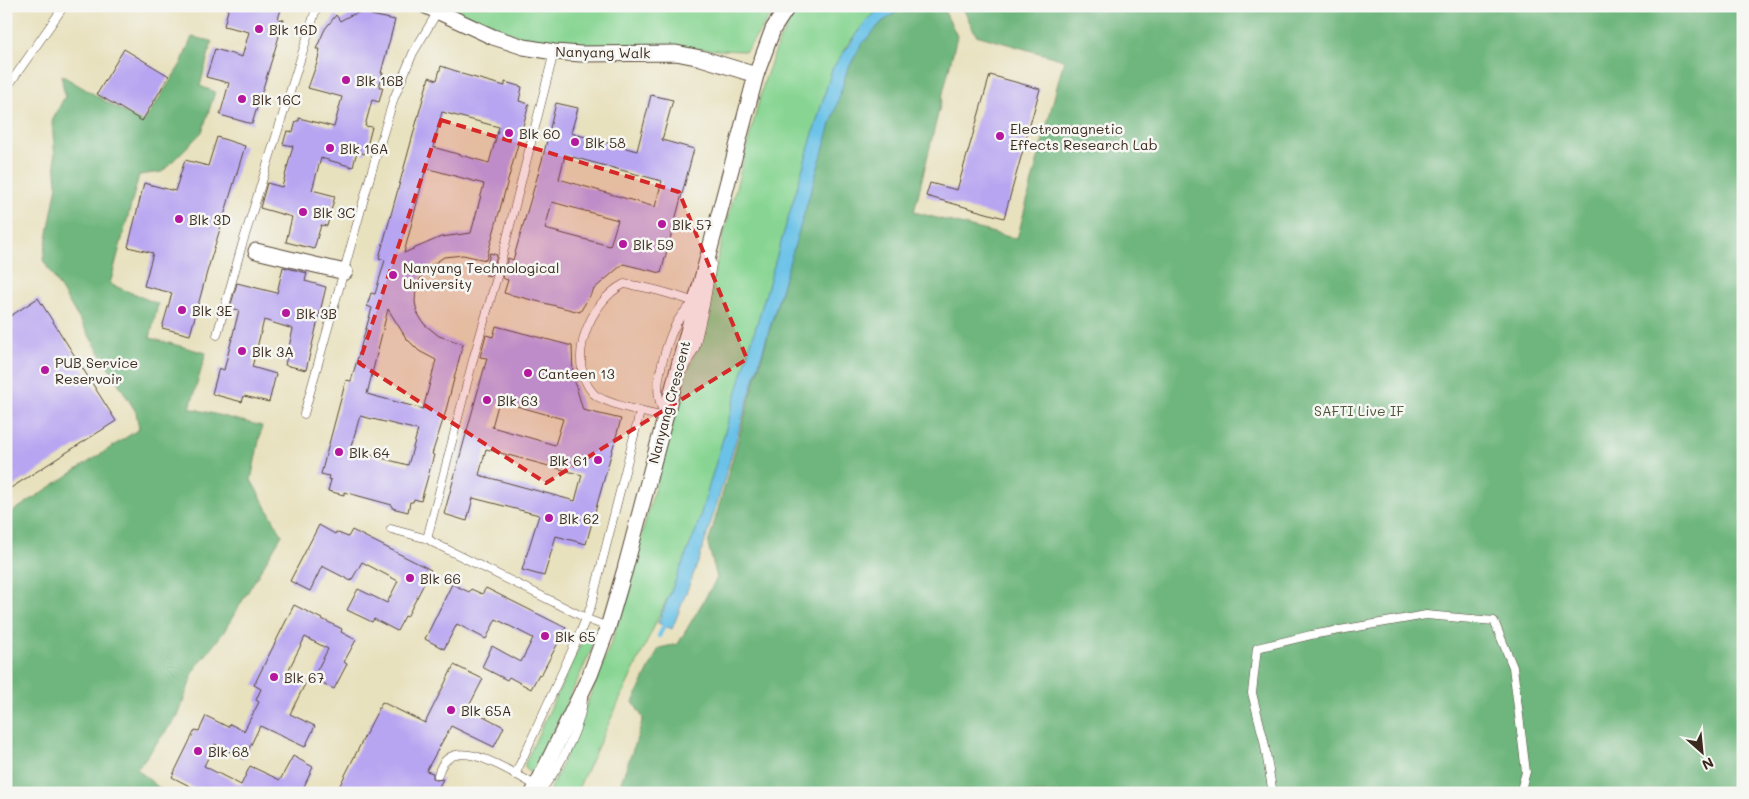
<svg xmlns="http://www.w3.org/2000/svg" width="1749" height="799" font-family="Mali,sans-serif">
	<style>
		.green { fill: #88d593; stroke: #628058 }
		.forest { fill: #6eb67d; stroke: #54704e }
		.water { fill: #6bc2e8; stroke: #537683 }
		.lines { fill: none; stroke-linecap: round; stroke-linejoin: round }
		.stream { stroke: #6bc2e8; stroke-width: 4.5 }
		.building { fill: #b8a5f1; fill-rule: evenodd }
		.lane-casing { stroke: #554536; stroke-width: 9 }
		.street-casing { stroke: #554536; stroke-width: 17 }
		.lane { stroke: #fff; stroke-width: 8 }
		.street { stroke: #fff; stroke-width: 15 }
		.marked { fill: #d62828; fill-opacity: 0.2; stroke: #d62828; stroke-width: 4; stroke-dasharray: 10 6; stroke-linejoin: round }
		.poi-dot { fill: #b5179e; stroke: #f6f6f2; stroke-width: 2 }
		.labels { text-anchor: middle; dominant-baseline: central; stroke-width: 5; stroke-linejoin: round; paint-order: stroke }
		.poi-label { font-size: 14px; fill: #3b2a1e; stroke: #f6f6f2; text-anchor: start }
		.street-label { font-size: 14px; fill: #3b2a1e; stroke: #f6f6f2 }
		.park-label { font-size: 14px; fill: #4e553b; stroke: #f6f6f2 }
	</style>
	<rect width="100%" height="100%" fill="#f6f6f2"/>
	<filter id="ink" filterUnits="userSpaceOnUse"><feTurbulence type="fractalNoise" baseFrequency=".02" numOctaves="2"/><feDisplacementMap in="SourceGraphic" scale="10" xChannelSelector="R" yChannelSelector="G"/><feConvolveMatrix kernelMatrix="1 2 1 2 8 2 1 2 1" color-interpolation-filters="sRGB"/></filter>
	<filter id="wash" filterUnits="userSpaceOnUse"><feTurbulence type="fractalNoise" baseFrequency=".0096" numOctaves="4" result="noise"/><feDisplacementMap in="SourceGraphic" scale="20" xChannelSelector="R" yChannelSelector="G"/><feGaussianBlur stdDeviation="1.12" result="paint"/><feColorMatrix in="noise" values="0 0 0 0 0 0 0 0 0 0 0 0 0 0 0 0 0 1.4 0 .05"/><feComposite in="paint" operator="in"/></filter>
	<g filter="url(#wash)">
		<rect width="100%" height="100%" fill="#e8e1be"/>
		<g class="green">
			<polygon points="445,6 778,6 746,51 545,44 527,40"/>
			<polygon points="798,6 882,6 863,25 845,48 723,440 703,515 676,580 576,793 548,793 554,782 577,729 613,638 686,376 698,344 719,252 764,82 779,41"/>
			<polygon points="584,637 590,638 592,645 591,651 537,766 534,770 529,772 525,768 525,763"/>
		</g>
		<g class="forest">
			<polygon points="905,6 942,6 957,36 914,212 1017,239 1064,60 976,35 962,6 1743,6 1743,793 617,793 636,741 643,718 633,702 659,648 678,644 717,578 708,544 821,152 847,71 861,45 882,22"/>
			<polygon points="192,37 212,41 200,86 215,92 202,132 162,172 139,175 110,284 158,304 150,338 206,353 190,408 262,426 251,480 282,535 223,633 194,670 179,714 137,769 165,793 6,793 6,516 139,429 136,412 43,260 57,185 52,121 65,96 61,75 143,123 181,64"/>
		</g>
		<polygon class="water" points="882,6 905,6 882,22 861,45 847,71 718,500 700,557 672,629 658,623 696,530 832,69 863,25"/>
		<g class="lines">
			<polyline class="stream" points="659,636 666,622"/>
		</g>
		<g id="blocks">
			<g class="building">
				<polygon points="229,6 282,6 278,19 284,20 252,124 220,115 229,83 206,77 215,49 242,57 249,32 224,26"/>
				<polygon points="363,11 370,11 371,15 395,20 381,73 383,73 379,87 383,87 379,102 372,100 365,126 372,127 365,154 357,151 353,167 321,158 312,190 335,196 327,226 321,225 314,249 286,242 292,217 260,208 267,183 282,187 293,146 283,144 287,131 293,132 296,121 299,121 299,118 334,127 342,97 308,88 317,63 320,49 316,49 325,29 336,15 340,21 349,16"/>
				<polygon points="124,49 169,76 142,121 97,94"/>
				<path d="M441,66L459,72L458,73L505,86V82L522,87L519,101L529,104L486,260L463,255L444,257L426,269L416,286L415,302L417,312L424,324L439,336L463,344L445,414L432,454L434,455L421,501L414,499L413,502H410L408,512L392,508V505L344,492V495L328,491L331,480L328,479L329,476L321,474L346,380L351,381L372,308L367,306L371,293L375,294L385,260L379,258L429,77L437,80ZM442,112L499,127L489,163L433,147ZM426,168L484,184L471,233L441,237L404,253ZM388,309L406,338L419,351L436,360L423,409L367,394ZM360,416L418,430L408,465L350,450Z"/>
				<polygon points="990,75 1040,89 1004,218 926,196 930,183 957,190"/>
				<path d="M651,95L673,100L662,140L694,149L661,273L623,264L594,289L580,312L504,293L508,280L502,278L508,258L513,260L543,157L556,103L578,108L571,133L637,151ZM565,155L662,181L655,207L559,179ZM552,202L618,220L610,246L545,229Z"/>
				<polygon points="217,137 245,146 207,272 190,335 162,328 172,293 144,286 153,253 128,247 144,183 175,191 185,160 208,166"/>
				<polygon points="490,253 497,255 491,276 485,275"/>
				<polygon points="283,267 307,273 305,281 326,287 306,370 285,365 293,329 264,320 252,367 276,374 269,402 244,396 242,402 212,394 219,368 224,370 239,310 230,308 237,283 277,293"/>
				<polygon points="38,298 116,421 6,491 6,319"/>
				<path d="M496,326L572,346L573,376L583,410L621,419L586,544L556,536L544,576L522,570L539,515L473,498L467,521L444,514L487,358L480,357L486,335L493,337ZM499,401L563,419L555,445L492,427ZM486,449L582,475L575,501L479,475Z"/>
				<polygon points="319,525 335,534 336,532 348,537 352,530 431,570 407,617 405,616 397,631 374,619 372,622 347,610 358,589 387,603 398,581 362,562 351,581 322,566 310,591 290,581"/>
				<polygon points="452,584 469,592 471,589 482,594 486,588 566,628 541,675 539,674 531,689 509,677 507,680 482,667 492,646 521,662 533,638 496,619 486,639 457,624 444,649 425,639"/>
				<polygon points="294,605 342,629 341,632 356,640 344,662 347,664 334,689 313,678 328,649 305,637 286,675 305,684 290,714 315,726 305,747 260,726 244,759 215,744 204,766 241,785 250,766 280,780 293,756 313,767 302,791 306,793 203,793 172,777 195,730 199,731 206,716 228,727 230,724 244,731 259,702 256,700 261,689 254,685"/>
				<polygon points="454,665 483,679 468,708 504,727 494,747 451,726 426,771 433,773 433,778 436,780 443,779 436,793 336,793 382,702 425,723"/>
			</g>
		</g>
	</g>
	<g filter="url(#ink)">
		<use href="#blocks" fill-opacity="0" stroke="#554536" stroke-width="1"/>
		<g class="lines">
			<g class="lane-casing">
				<g id="lane">
					<polyline points="554,52 497,277 474,356 428,535 428,539 434,543 592,621 608,627"/>
					<polyline points="6,89 64,6"/>
					<path d="M624,284C649,287 671,294 695,302C690,306 684,311 681,316C669,332 655,379 659,398C660,405 663,411 665,417C650,414 602,403 593,393C565,361 590,301 624,284Z"/>
					<polyline points="217,335 242,245 317,6"/>
					<polyline points="684,368 695,348 705,305 712,264"/>
					<polyline points="304,414 372,170 394,98 413,53 438,11"/>
					<polyline points="391,529 428,539"/>
					<path d="M438,775C450,728 513,774 537,786"/>
					<polyline points="515,775 580,633 591,606 640,412"/>
					<path d="M539,792C558,772 582,725 583,698"/>
					<polyline points="1271,793 1272,788 1264,741 1252,693 1257,648 1311,635 1426,615 1494,621 1513,667 1526,772 1520,793"/>
				</g>
			</g>
			<g class="street-casing">
				<g id="street">
					<polyline points="426,6 493,37 524,47 554,52 581,54 676,53 701,58 756,75"/>
					<polyline points="256,251 345,272"/>
					<polyline points="533,793 590,675 608,627 625,569 756,75 773,29 788,6"/>
				</g>
			</g>
			<use href="#lane" class="lane"/>
			<use href="#street" class="street"/>
		</g>
	</g>
	<path class="marked" d="M441,120L679,192L747,359L546,483L359,363Z"/>
	<g class="poi-dot">
		<circle cx="259" cy="29" r="5"/>
		<circle cx="346" cy="80" r="5"/>
		<circle cx="242" cy="99" r="5"/>
		<circle cx="509" cy="133" r="5"/>
		<circle cx="1000" cy="136" r="5"/>
		<circle cx="575" cy="142" r="5"/>
		<circle cx="330" cy="148" r="5"/>
		<circle cx="303" cy="212" r="5"/>
		<circle cx="179" cy="219" r="5"/>
		<circle cx="662" cy="224" r="5"/>
		<circle cx="623" cy="244" r="5"/>
		<circle cx="393" cy="275" r="5"/>
		<circle cx="182" cy="310" r="5"/>
		<circle cx="286" cy="313" r="5"/>
		<circle cx="242" cy="351" r="5"/>
		<circle cx="45" cy="370" r="5"/>
		<circle cx="528" cy="373" r="5"/>
		<circle cx="487" cy="400" r="5"/>
		<circle cx="339" cy="452" r="5"/>
		<circle cx="598" cy="460" r="5"/>
		<circle cx="549" cy="518" r="5"/>
		<circle cx="410" cy="578" r="5"/>
		<circle cx="545" cy="636" r="5"/>
		<circle cx="274" cy="677" r="5"/>
		<circle cx="451" cy="710" r="5"/>
		<circle cx="198" cy="751" r="5"/>
	</g>
	<g class="labels">
		<g class="poi-label">
			<text x="269" y="29">Blk 16D</text>
			<text x="356" y="80">Blk 16B</text>
			<text x="252" y="99">Blk 16C</text>
			<text x="1010" y="128">Electromagnetic<tspan x="1010" dy="16">Effects Research Lab</tspan></text>
			<text x="519" y="133">Blk 60</text>
			<text x="585" y="142">Blk 58</text>
			<text x="340" y="148">Blk 16A</text>
			<text x="313" y="212">Blk 3C</text>
			<text x="189" y="219">Blk 3D</text>
			<text x="672" y="224">Blk 57</text>
			<text x="633" y="244">Blk 59</text>
			<text x="403" y="267">Nanyang Technological<tspan x="403" dy="16">University</tspan></text>
			<text x="192" y="310">Blk 3E</text>
			<text x="296" y="313">Blk 3B</text>
			<text x="252" y="351">Blk 3A</text>
			<text x="55" y="362">PUB Service<tspan x="55" dy="16">Reservoir</tspan></text>
			<text x="538" y="373">Canteen 13</text>
			<text x="497" y="400">Blk 63</text>
			<text x="349" y="452">Blk 64</text>
			<text x="588" y="460" text-anchor="end">Blk 61</text>
			<text x="559" y="518">Blk 62</text>
			<text x="420" y="578">Blk 66</text>
			<text x="555" y="636">Blk 65</text>
			<text x="284" y="677">Blk 67</text>
			<text x="461" y="710">Blk 65A</text>
			<text x="208" y="751">Blk 68</text>
		</g>
		<g class="street-label">
			<text transform="translate(603 52) rotate(1)">Nanyang Walk</text>
			<text transform="translate(669 402) rotate(-75)">Nanyang Crescent</text>
		</g>
		<g class="park-label">
			<text x="1359" y="410">SAFTI Live IF</text>
		</g>
	</g>
	<rect width="1749" height="799" fill="none" stroke="#f6f6f2" stroke-width="25"/>
	<g transform="translate(1702 752) rotate(153)" stroke="#f6f6f2" stroke-width="4" paint-order="stroke">
	<path d="M0-4L9 19L0 12L-9 19Z" fill="#3b2a1e"/>
	<text y="-8" font-size="14" font-weight="bold" text-anchor="middle" fill="#3b2a1e">N</text>
	</g>
</svg>
